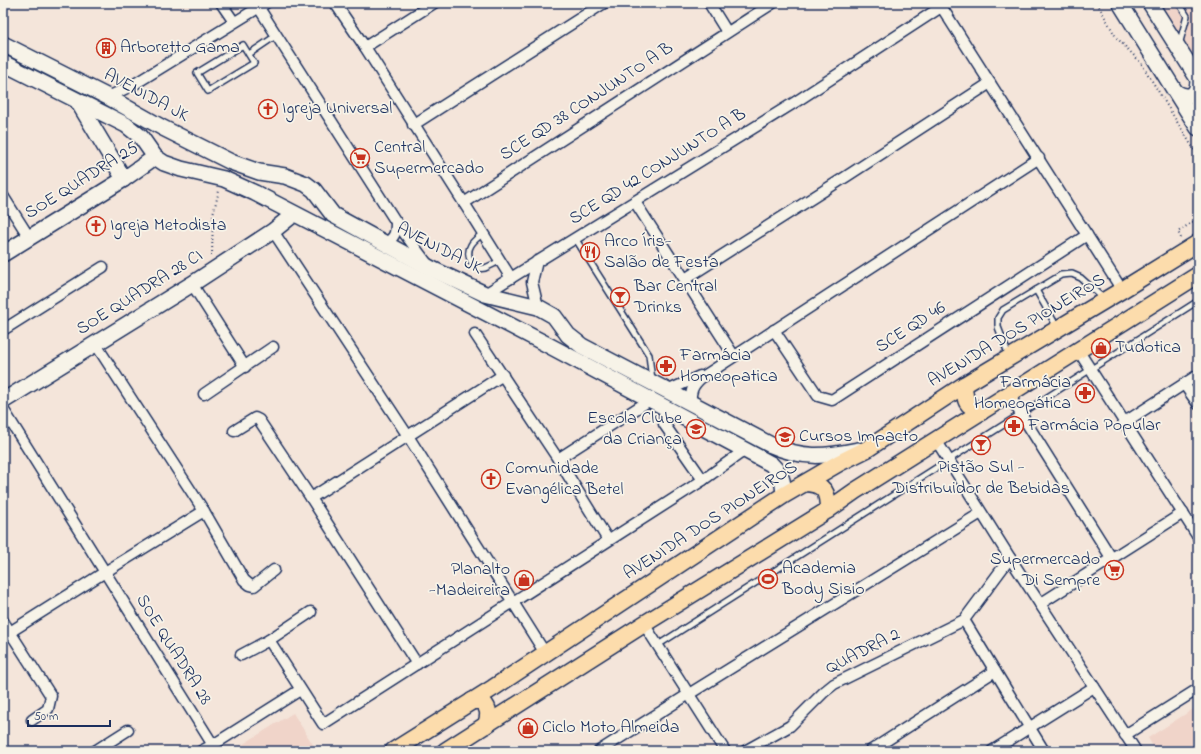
<svg xmlns="http://www.w3.org/2000/svg" width="1201" height="754" font-family="'Indie Flower',sans-serif">
	<style>
		.built { fill: #f0d4c9 }
		.lines { fill: none; stroke-linecap: round; stroke-linejoin: round }
		.lane-casing { stroke: #1b2f5e; stroke-width: 8 }
		.street-casing { stroke: #1b2f5e; stroke-width: 13 }
		.secondary-casing { stroke: #1b2f5e; stroke-width: 18 }
		.primary-casing { stroke: #1b2f5e; stroke-width: 19 }
		.path { stroke: #1b2f5e; stroke-width: 2; stroke-dasharray: 1 3; stroke-linecap: butt }
		.lane { stroke: #f7f3e8; stroke-width: 5 }
		.street { stroke: #f7f3e8; stroke-width: 10 }
		.secondary { stroke: #f7f3e8; stroke-width: 15 }
		.primary { stroke: #fcdcac; stroke-width: 16 }
		.labels { text-anchor: middle; dominant-baseline: central; stroke-width: 3.5; stroke-linejoin: round; paint-order: stroke }
		.poi-label { font-size: 18px; fill: #1b2f5e; stroke: #f7f3e8; text-anchor: start }
		.street-label { font-size: 18px; fill: #1b2f5e; stroke: #f7f3e8 }
	</style>
	<rect width="100%" height="100%" fill="#f4e5da"/>
	<filter id="ink" filterUnits="userSpaceOnUse"><feTurbulence type="fractalNoise" baseFrequency=".025" numOctaves="2"/><feDisplacementMap in="SourceGraphic" scale="8" xChannelSelector="R" yChannelSelector="G"/><feConvolveMatrix kernelMatrix="1 2 1 2 8 2 1 2 1" color-interpolation-filters="sRGB"/></filter>
	<g filter="url(#ink)">
		<g class="built">
			<polygon points="1159,3 1198,3 1198,65"/>
			<polygon points="1198,706 1198,751 1156,751 1148,738"/>
			<polygon points="293,713 317,751 232,751"/>
		</g>
		<g class="lines">
			<g class="lane-casing">
				<g id="lane">
					<polyline points="1179,3 1187,16 1179,45"/>
					<polygon points="243,45 254,63 208,91 197,73"/>
					<polyline points="249,54 277,35"/>
					<path d="M483,233C479,237 474,240 471,245C465,255 472,271 485,268C490,266 495,263 500,261"/>
					<polyline points="575,238 649,355 652,380"/>
					<polyline points="1036,290 1057,327"/>
					<polyline points="1009,356 998,327 998,318 1003,310 1061,275 1072,274 1081,278 1103,298"/>
					<polyline points="658,645 1198,301"/>
				</g>
			</g>
			<g class="street-casing">
				<g id="street">
					<polyline points="221,3 234,22"/>
					<polyline points="335,3 365,47 464,203 773,3"/>
					<polyline points="709,3 727,32"/>
					<polyline points="939,3 1122,290"/>
					<polyline points="259,8 396,222 428,265"/>
					<polyline points="365,47 434,3"/>
					<polyline points="108,97 133,85 266,3"/>
					<polyline points="413,125 604,3"/>
					<polyline points="3,196 29,237"/>
					<polyline points="635,202 734,356"/>
					<polyline points="464,203 511,278"/>
					<polyline points="273,231 408,436 545,653"/>
					<path d="M385,243C395,238 396,233 396,222"/>
					<polyline points="537,261 532,282 538,307"/>
					<polyline points="685,279 847,176 990,83"/>
					<polyline points="192,284 245,367"/>
					<polyline points="485,294 797,101 941,7"/>
					<polyline points="3,330 103,267"/>
					<polyline points="774,330 818,396 832,400 1087,235"/>
					<polyline points="475,334 558,459"/>
					<polyline points="95,343 204,511 244,580 250,585 254,586 274,570"/>
					<polyline points="1078,350 1198,537"/>
					<polyline points="1184,384 1198,404"/>
					<polyline points="667,391 700,376"/>
					<polyline points="204,394 273,347"/>
					<polyline points="1009,395 1112,559"/>
					<path d="M691,404C690,392 692,386 701,378L1039,158"/>
					<polyline points="3,409 213,745"/>
					<polyline points="1125,422 1198,375"/>
					<polyline points="234,431 255,418 259,420 311,498 417,664"/>
					<polyline points="936,440 1010,558 1136,751"/>
					<polyline points="703,480 745,450"/>
					<polyline points="311,498 503,375"/>
					<polyline points="608,540 558,459 650,400"/>
					<polyline points="1040,604 1183,513"/>
					<polyline points="3,621 51,696 48,709 32,720"/>
					<polyline points="644,624 725,751"/>
					<polyline points="10,632 105,572 204,511"/>
					<polyline points="269,640 323,724 703,480 664,424 665,408"/>
					<polyline points="241,655 269,640 311,612"/>
					<polyline points="995,671 1044,751"/>
					<polyline points="1125,735 1198,689"/>
					<polyline points="95,751 128,730"/>
					<polyline points="201,751 213,745 300,690"/>
					<polyline points="599,751 689,694 981,513"/>
					<polyline points="745,751 790,726 824,692 834,684 964,620 1010,558"/>
					<polyline points="870,751 995,671 964,620"/>
					<polyline points="992,751 1094,687"/>
				</g>
			</g>
			<g class="secondary-casing">
				<g id="secondary">
					<polyline points="1120,3 1198,128"/>
					<polyline points="1150,3 1198,79"/>
					<path d="M3,44L108,97L163,128L231,162L259,172L285,176L306,184L314,190L333,215L432,269L485,294L538,307L554,316L568,335L582,346L771,445C803,459 824,457 858,450"/>
					<path d="M3,63L126,125L141,137L155,157L164,163L181,169L224,179L255,193L548,345L771,464C782,475 783,480 784,495"/>
					<path d="M1177,93C1191,100 1198,94 1198,79"/>
					<polyline points="78,102 124,179"/>
					<polyline points="3,254 124,179 155,157"/>
					<polyline points="3,401 192,284 273,231 294,214"/>
				</g>
			</g>
			<g class="primary-casing">
				<g id="primary">
					<path d="M964,385C965,401 965,405 981,412"/>
					<path d="M806,483C825,484 828,493 828,510"/>
					<path d="M472,701H481C490,707 489,716 486,725"/>
					<polyline points="393,751 493,688 784,495 839,463 867,449 964,385 1122,290 1198,243"/>
					<polyline points="445,751 644,624 828,510 855,491 1198,275"/>
				</g>
			</g>
			<g class="path">
				<polyline points="1097,3 1116,37 1141,63 1198,156"/>
				<polyline points="1181,238 1178,232 1198,218"/>
				<polyline points="212,256 213,214 219,191"/>
				<polyline points="427,751 432,747"/>
			</g>
			<use href="#lane" class="lane"/>
			<use href="#street" class="street"/>
			<use href="#secondary" class="secondary"/>
			<use href="#primary" class="primary"/>
		</g>
	</g>
	<defs>
		<g id="building-ring" transform="scale(1)"><circle r="9.5" fill="#f7f3e8" stroke="#c8321e" stroke-width="1.5"/><path d="M-4-6H4V6H1V3H-1V6H-4ZM-2.5-4.3h1.7v1.8h-1.7ZM.8-4.3h1.7v1.8H.8ZM-2.5-1h1.7V.8h-1.7ZM.8-1h1.7V.8H.8Z" fill="#c8321e"/></g>
		<g id="church-ring" transform="scale(1)"><circle r="9.5" fill="#f7f3e8" stroke="#c8321e" stroke-width="1.5"/><path d="M-1.2-6h2.4v3.5h3.3v2.4h-3.3V6h-2.4V-.1h-3.3v-2.4h3.3Z" fill="#c8321e"/></g>
		<g id="supermarket-ring" transform="scale(1)"><circle r="9.5" fill="#f7f3e8" stroke="#c8321e" stroke-width="1.5"/><path d="M-6-5.5h2.5l.6 2H6L4.5 2H-2.5L-4.4-4H-6ZM-1.5 3.2a1.3 1.3 0 1 0 .1 0ZM3 3.2a1.3 1.3 0 1 0 .1 0Z" fill="#c8321e"/></g>
		<g id="restaurant-ring" transform="scale(1)"><circle r="9.5" fill="#f7f3e8" stroke="#c8321e" stroke-width="1.5"/><path d="M-5-6h1v4h1v-4h1v4h1v-4h1v5L-1.5 .5V6h-2V.5L-5-1ZM5-6V6H3V1.5H1.5Q1.5-4 5-6Z" fill="#c8321e"/></g>
		<g id="bar-ring" transform="scale(1)"><circle r="9.5" fill="#f7f3e8" stroke="#c8321e" stroke-width="1.5"/><path d="M-6-5H6L.8 .8V4.5H3.5V6h-7V4.5H-.8V.8Z" fill="#c8321e"/></g>
		<g id="shop-ring" transform="scale(1)"><circle r="9.5" fill="#f7f3e8" stroke="#c8321e" stroke-width="1.5"/><path d="M-5-2.5h2.3a2.7 3.5 0 0 1 5.4 0H5L5.5 6h-11ZM-1.5-2.5h3a1.5 2.3 0 0 0-3 0Z" fill="#c8321e"/></g>
		<g id="pharmacy-ring" transform="scale(1)"><circle r="9.5" fill="#f7f3e8" stroke="#c8321e" stroke-width="1.5"/><path d="M-2-6h4v4h4v4h-4v4h-4v-4h-4v-4h4Z" fill="#c8321e"/></g>
		<g id="school-ring" transform="scale(1)"><circle r="9.5" fill="#f7f3e8" stroke="#c8321e" stroke-width="1.5"/><path d="M0-5L7-2L0 1L-7-2ZM-4 1L0 2.5L4 1V4Q0 6-4 4Z" fill="#c8321e"/></g>
		<g id="stadium-ring" transform="scale(1)"><circle r="9.5" fill="#f7f3e8" stroke="#c8321e" stroke-width="1.5"/><path d="M0-5a6.5 5 0 1 0 0 10a6.5 5 0 1 0 0-10ZM-3.5-1.8h7v3.6h-7Z" fill="#c8321e"/></g>
	</defs>
	<g fill-rule="evenodd">
		<use href="#building-ring" x="106" y="48"/>
		<use href="#church-ring" x="268" y="109"/>
		<use href="#supermarket-ring" x="360" y="158"/>
		<use href="#church-ring" x="96" y="226"/>
		<use href="#restaurant-ring" x="590" y="252"/>
		<use href="#bar-ring" x="620" y="297"/>
		<use href="#shop-ring" x="1101" y="348"/>
		<use href="#pharmacy-ring" x="666" y="366"/>
		<use href="#pharmacy-ring" x="1085" y="393"/>
		<use href="#pharmacy-ring" x="1014" y="426"/>
		<use href="#school-ring" x="696" y="429"/>
		<use href="#school-ring" x="785" y="437"/>
		<use href="#bar-ring" x="981" y="445"/>
		<use href="#church-ring" x="491" y="479"/>
		<use href="#supermarket-ring" x="1114" y="570"/>
		<use href="#stadium-ring" x="768" y="579"/>
		<use href="#shop-ring" x="524" y="580"/>
		<use href="#shop-ring" x="528" y="728"/>
	</g>
	<g class="labels">
		<g class="poi-label">
			<text x="120" y="48">Arboretto Gama</text>
			<text x="282" y="109">Igreja Universal</text>
			<text x="374" y="148">Central<tspan x="374" dy="21">Supermercado</tspan></text>
			<text x="110" y="226">Igreja Metodista</text>
			<text x="604" y="242">Arco Íris-<tspan x="604" dy="21">Salão de Festa</tspan></text>
			<text x="634" y="287">Bar Central<tspan x="634" dy="21">Drinks</tspan></text>
			<text x="1115" y="348">Tudotica</text>
			<text x="680" y="356">Farmácia<tspan x="680" dy="21">Homeopatica</tspan></text>
			<text x="1071" y="383" text-anchor="end">Farmácia<tspan x="1071" dy="21">Homeopática</tspan></text>
			<text x="682" y="419" text-anchor="end">Escola Clube<tspan x="682" dy="21">da Criança</tspan></text>
			<text x="1028" y="426">Farmácia Popular</text>
			<text x="799" y="437">Cursos Impacto</text>
			<text x="981" y="468" text-anchor="middle">Pistão Sul -<tspan x="981" dy="21">Distribuidor de Bebidas</tspan></text>
			<text x="505" y="469">Comunidade<tspan x="505" dy="21">Evangélica Betel</tspan></text>
			<text x="1100" y="560" text-anchor="end">Supermercado<tspan x="1100" dy="21">Di Sempre</tspan></text>
			<text x="782" y="569">Academia<tspan x="782" dy="21">Body Sisio</tspan></text>
			<text x="510" y="570" text-anchor="end">Planalto<tspan x="510" dy="21">-Madeireira</tspan></text>
			<text x="542" y="728">Ciclo Moto Almeida</text>
		</g>
		<g class="street-label">
			<text transform="translate(146 96) rotate(28)">AVENIDA JK</text>
			<text transform="translate(587 102) rotate(-33)">SCE QD 38 CONJUNTO A B</text>
			<text transform="translate(658 167) rotate(-32)">SCE QD 42 CONJUNTO A B</text>
			<text transform="translate(82 181) rotate(-32)">SOE QUADRA 25</text>
			<text transform="translate(439 249) rotate(27)">AVENIDA JK</text>
			<text transform="translate(140 293) rotate(-32)">SOE QUADRA 28 CI</text>
			<text transform="translate(911 328) rotate(-33)">SCE QD 46</text>
			<text transform="translate(1017 331) rotate(-31)">AVENIDA DOS PIONEIROS</text>
			<text transform="translate(711 521) rotate(-33)">AVENIDA DOS PIONEIROS</text>
			<text transform="translate(173 650) rotate(58)">SOE QUADRA 28</text>
			<text transform="translate(863 652) rotate(-27)">QUADRA 2</text>
		</g>
	</g>
	<rect width="1201" height="754" fill="none" stroke="#f7f3e8" stroke-width="16"/>
	<rect x="8" y="8" width="1185" height="738" fill="none" stroke="#1b2f5e" stroke-width="1.5" filter="url(#ink)"/>
	<path d="M28 720v6h82v-6" fill="none" stroke="#1b2f5e" stroke-width="2"/>
	<text x="34" y="720" font-size="12" fill="#1b2f5e" stroke="#f7f3e8" stroke-width="3" paint-order="stroke">50 m</text>
</svg>
